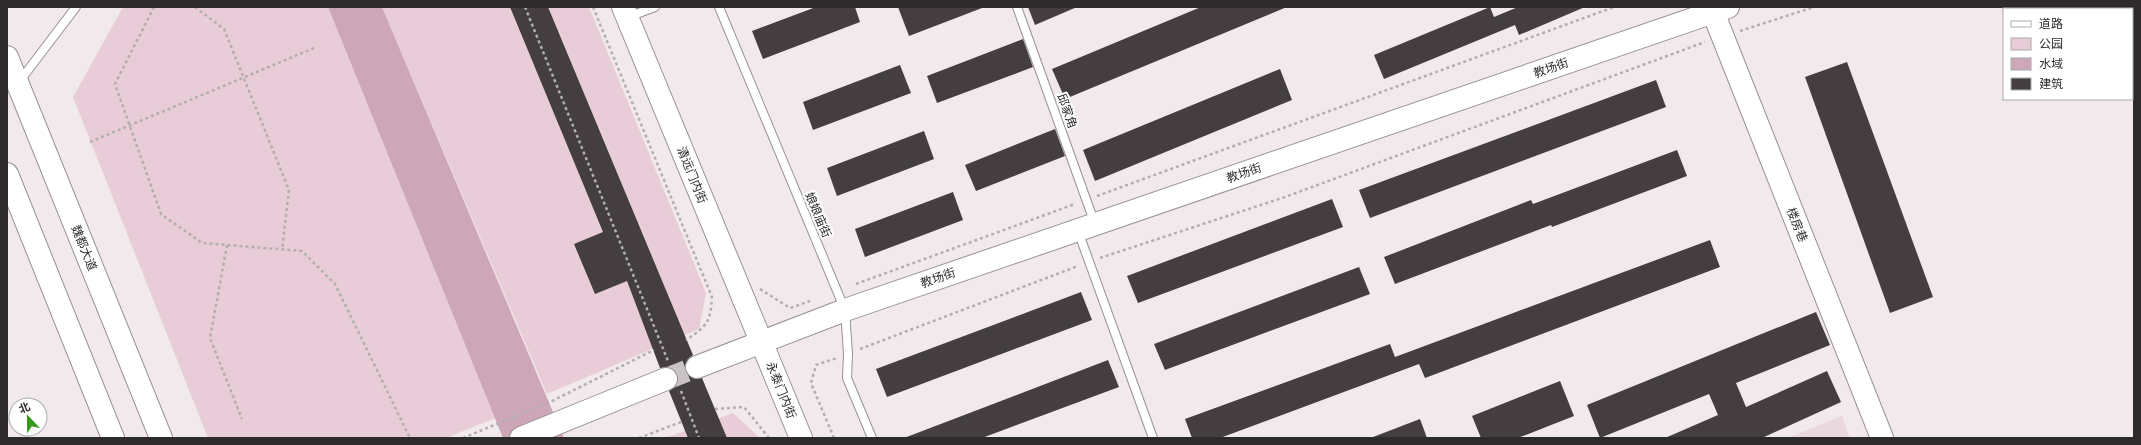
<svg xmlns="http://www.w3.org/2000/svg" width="2141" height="445" font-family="'Asap Condensed','Noto Sans SC',sans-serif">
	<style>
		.built { fill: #e9d9df }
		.green { fill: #e8ccd8 }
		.water { fill: #cda6b7 }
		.building { fill: #443e41 }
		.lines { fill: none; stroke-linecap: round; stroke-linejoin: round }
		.secondary-tunnel { stroke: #cac3c5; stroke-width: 22; stroke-dasharray: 22 11; stroke-linecap: butt }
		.lane-casing { stroke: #989194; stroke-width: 10 }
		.secondary-casing { stroke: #989194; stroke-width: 24 }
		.primary-casing { stroke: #989194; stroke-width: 24 }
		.path { stroke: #b4aeb0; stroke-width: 2.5; stroke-dasharray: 3 3; stroke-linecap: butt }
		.lane { stroke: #fff; stroke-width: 8 }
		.secondary { stroke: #fff; stroke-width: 22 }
		.primary { stroke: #fff; stroke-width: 22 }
		.labels { text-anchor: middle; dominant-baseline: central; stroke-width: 4; stroke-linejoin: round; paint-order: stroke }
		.street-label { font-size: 12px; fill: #2d2a2b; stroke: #fff }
	</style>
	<rect width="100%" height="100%" fill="#f1e9ec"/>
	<polygon class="built" points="1842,416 1850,438 1787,438"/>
	<g class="green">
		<polygon points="123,7 328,7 495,418 446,438 208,438 73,97"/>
		<polygon points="382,7 589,7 706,293 699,329 547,394"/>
		<polygon points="733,413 760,438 665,438"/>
	</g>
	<polygon class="water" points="328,7 382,7 564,438 503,438"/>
	<g class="building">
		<polygon points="510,7 548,7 693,355 688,359 685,365 686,372 695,379 702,378 727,438 688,438 669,391 676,386 678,375 674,369 668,367 660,368 627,281 595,294 574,244 603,232"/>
		<polygon points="816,7 855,7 860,22 763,59 752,31"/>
		<polygon points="898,7 982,7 982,8 909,36"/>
		<polygon points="1028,7 1077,7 1035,25"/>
		<polygon points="1201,7 1287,7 1065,99 1052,69"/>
		<polygon points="1490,7 1494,17 1518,7 1585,7 1519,35 1515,25 1384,79 1374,55"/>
		<polygon points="1023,39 1033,67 937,103 927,76"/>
		<polygon points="1847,62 1933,297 1890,313 1805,77"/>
		<polygon points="900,65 911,93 813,130 803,102"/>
		<polygon points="1280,69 1292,100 1095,181 1083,150"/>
		<polygon points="1656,80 1666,107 1370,218 1359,190"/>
		<polygon points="1055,129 1065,156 976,191 965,165"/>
		<polygon points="924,131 934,159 837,196 827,168"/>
		<polygon points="1677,150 1687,176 1552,227 1551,225 1395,284 1384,257 1531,200 1533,204"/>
		<polygon points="953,192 963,220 865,257 855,229"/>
		<polygon points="1332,199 1343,227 1138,303 1127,276"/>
		<polygon points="1710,240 1720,267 1425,378 1419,364 1220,438 1192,438 1185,419 1390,344 1395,357"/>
		<polygon points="1359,267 1370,294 1165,370 1154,344"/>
		<polygon points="1081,292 1092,320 887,397 876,369"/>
		<polygon points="1816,312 1830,345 1736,383 1746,407 1827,371 1841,402 1762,438 1665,438 1718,415 1709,394 1600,438 1587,405"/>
		<polygon points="1108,360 1119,387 982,438 904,438"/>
		<polygon points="1560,381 1574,416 1518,438 1481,438 1472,416"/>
		<polygon points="1420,419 1427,438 1373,438 1373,437"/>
	</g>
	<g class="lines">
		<polyline class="secondary-tunnel" points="666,379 697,367"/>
		<g class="lane-casing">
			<g id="lane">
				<polyline points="719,7 845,310 848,354 847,378 872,438"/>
				<polyline points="1017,7 1095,224"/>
				<polyline points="628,17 655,7"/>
				<polyline points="19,82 76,7"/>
				<polyline points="1078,231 1153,438"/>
			</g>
		</g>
		<g class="secondary-casing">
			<g id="secondary">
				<polyline points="623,7 801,438"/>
				<polyline points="1713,12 1882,438"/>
				<polyline points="697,367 845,310 1728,7"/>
				<polyline points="521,438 666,379"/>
			</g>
		</g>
		<g class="primary-casing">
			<g id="primary">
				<polyline points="7,57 161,438"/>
				<polyline points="7,174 113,438"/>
			</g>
		</g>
		<g class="path">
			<polyline points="154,7 115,84 161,214 202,243 302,251 335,284 410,438"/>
			<polyline points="195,7 224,29 289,190 282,250"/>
			<polyline points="525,7 668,361"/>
			<path d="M593,7L712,297C710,323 708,325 686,340"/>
			<polyline points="1740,31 1814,7"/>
			<polyline points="90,142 314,48"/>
			<polyline points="1097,196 1614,7"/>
			<polyline points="227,245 210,338 242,419"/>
			<polyline points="1100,258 1285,197 1705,42"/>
			<polyline points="856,284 1075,204"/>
			<polyline points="760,289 790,308 810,301"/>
			<polyline points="860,349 1078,266"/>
			<polyline points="681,391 699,438"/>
			<polyline points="715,409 744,407 769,438"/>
			<polyline points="463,438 550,402 654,350"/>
			<polyline points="639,438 681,422"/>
			<polyline points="834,438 811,383 816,365 837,358"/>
		</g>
		<use href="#lane" class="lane"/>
		<use href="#secondary" class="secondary"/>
		<use href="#primary" class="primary"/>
	</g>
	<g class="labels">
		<g class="street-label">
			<text transform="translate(1551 68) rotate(-19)">教场街</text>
			<text transform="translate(1067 111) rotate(70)">邱家角</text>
			<text transform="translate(1244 173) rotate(-19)">教场街</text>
			<text transform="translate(692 175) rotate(68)">清远门内街</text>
			<text transform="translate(818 215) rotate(67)">娘娘庙街</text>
			<text transform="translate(1797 225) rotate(68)">楼房巷</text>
			<text transform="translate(84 248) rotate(68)">魏都大道</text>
			<text transform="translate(938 278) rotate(-19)">教场街</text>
			<text transform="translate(781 390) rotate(68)">永泰门内街</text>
		</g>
	</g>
	<rect width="2141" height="445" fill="none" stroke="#2d2a2b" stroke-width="16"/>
	<rect x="2003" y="8" width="130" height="92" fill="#ffffff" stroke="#abaaaa"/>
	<rect x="2011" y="21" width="20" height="6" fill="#ffffff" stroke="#abaaaa"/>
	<text x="2039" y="28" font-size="12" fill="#2d2a2b">道路</text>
	<rect x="2011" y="38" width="20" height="12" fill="#e8ccd8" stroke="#abaaaa"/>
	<text x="2039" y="48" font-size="12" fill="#2d2a2b">公园</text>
	<rect x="2011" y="58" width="20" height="12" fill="#cda6b7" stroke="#abaaaa"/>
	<text x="2039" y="68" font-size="12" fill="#2d2a2b">水域</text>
	<rect x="2011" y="78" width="20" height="12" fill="#443e41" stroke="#abaaaa"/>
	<text x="2039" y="88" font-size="12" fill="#2d2a2b">建筑</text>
	<g transform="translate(28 417) rotate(338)"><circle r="19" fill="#ffffff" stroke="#abaaaa"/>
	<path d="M0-3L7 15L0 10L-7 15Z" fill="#36981d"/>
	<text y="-6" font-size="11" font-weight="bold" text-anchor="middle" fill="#2d2a2b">北</text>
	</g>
</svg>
